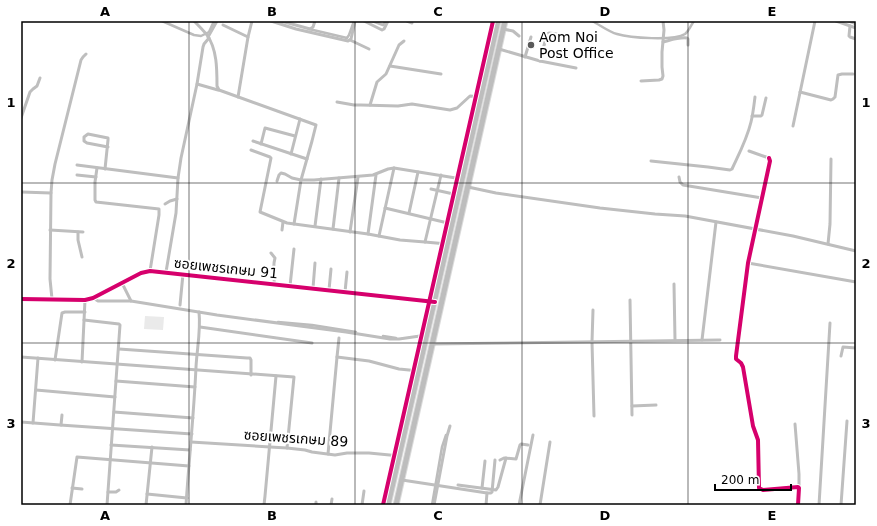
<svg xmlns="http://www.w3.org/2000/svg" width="877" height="526" font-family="'DejaVu Sans','Noto Sans Thai',sans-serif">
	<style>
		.green { fill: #eaeaea }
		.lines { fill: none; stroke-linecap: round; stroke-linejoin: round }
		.canal { stroke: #bcbcbc; stroke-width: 2.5 }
		.primary-casing { stroke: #dbdbdb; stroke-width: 7 }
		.street { stroke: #bebebe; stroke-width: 3 }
		.primary { stroke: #bdbdbd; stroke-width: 5 }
		.cycleway-casing { stroke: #fff; stroke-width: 6 }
		.cycleway { stroke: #d6006c; stroke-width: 4 }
		.grid { fill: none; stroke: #000; stroke-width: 1; stroke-opacity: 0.55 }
		.poi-dot { fill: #595959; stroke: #fff; stroke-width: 1.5 }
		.labels { text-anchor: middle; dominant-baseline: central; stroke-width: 4; stroke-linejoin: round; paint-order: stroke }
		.poi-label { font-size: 14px; fill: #000; stroke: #fff; text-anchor: start }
		.street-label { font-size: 14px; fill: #000; stroke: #fff }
		.neatline { fill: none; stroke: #000; stroke-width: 1.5 }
		.grid-label { font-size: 13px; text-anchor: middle; font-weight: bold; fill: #000 }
	</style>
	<rect width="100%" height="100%" fill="#fff"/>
	<polygon class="green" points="145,316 164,317 163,330 144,329"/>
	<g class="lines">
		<g class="canal">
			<polyline points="162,21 194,35 201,36 209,32 214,21"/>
			<polyline points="372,21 383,25 386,21"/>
			<path d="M592,21C600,25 609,32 617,34C630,38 674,41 685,34C689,31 691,25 694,21"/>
			<polyline points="848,21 856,24"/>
			<polyline points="309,29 347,38 349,35 354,21"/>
			<polyline points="278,322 312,325 356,332"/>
			<polyline points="383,336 396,338"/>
			<polyline points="432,505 442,447 446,435"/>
		</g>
		<g class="primary-casing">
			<g id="primary">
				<polyline points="388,505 498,21"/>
				<polyline points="396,505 505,21"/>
			</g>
		</g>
		<g class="street">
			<path d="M194,21C198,25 203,30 207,35C217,49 217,69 217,86L219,90L316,125L312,141L301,180L294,224"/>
			<polyline points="271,21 296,29 348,41 351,39 355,21"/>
			<polyline points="281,21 310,29 313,27 315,21"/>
			<polyline points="364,21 382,30 384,29 388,21"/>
			<polyline points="407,21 412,23"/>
			<polyline points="836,21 856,28"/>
			<polyline points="223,25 248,37"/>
			<polyline points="850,26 849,36 850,37 856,39"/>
			<polyline points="503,29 513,31 519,36"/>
			<polyline points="208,37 217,21"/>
			<polyline points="350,40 369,49"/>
			<path d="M663,42C671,40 679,37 687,38L688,39V45"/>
			<polyline points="499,49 540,61 576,68"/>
			<polyline points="525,57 531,37"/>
			<polyline points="540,61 547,34 549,33 557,34"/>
			<polyline points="390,66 441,74"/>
			<polyline points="641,81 659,80 662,79 663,76 662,67 662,52 664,30 663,21"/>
			<polyline points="197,84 218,90"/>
			<polyline points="800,92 831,100 833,99 835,97 838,75 842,74 853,74"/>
			<polyline points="238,97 248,37 252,21"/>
			<polyline points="337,102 354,105 361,105 398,106 412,104 450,110 457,108 470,96 481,97"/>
			<polyline points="370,105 377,82 386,74 399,45 404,41"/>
			<polyline points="752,116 761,116 762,115 766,98"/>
			<polyline points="21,118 30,92 33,89 37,86 40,78"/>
			<polyline points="793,126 815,21"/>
			<polyline points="253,141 307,159"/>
			<polyline points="261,144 265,128 295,136"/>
			<polyline points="251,150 270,157 271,158 260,212 287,223 368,234 400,240 425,242 447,244"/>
			<polyline points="749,151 766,157"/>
			<polyline points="291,154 300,119"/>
			<polyline points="769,158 770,161 748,263 736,356 736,359 741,363 743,367 753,426 758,440 759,488 763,490 798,487 799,488 798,505"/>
			<path d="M651,161L708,167L730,170L732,169C739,154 747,139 751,122C753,114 754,105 755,97"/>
			<polyline points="77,165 178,178"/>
			<polyline points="97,168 95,182 95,200 96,202 159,209 159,215 150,271"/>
			<polyline points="105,169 108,140 108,138 88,134 84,137 84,141 87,143 108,147"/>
			<polyline points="77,175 96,177"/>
			<polyline points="679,177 680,182 683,185 762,198"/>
			<polyline points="277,181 279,175 281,173 285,174 292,178 301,180 314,180 373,175 388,169 394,168 462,179"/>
			<polyline points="468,187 496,193 600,208 655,214 685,216 793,236 856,251"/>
			<polyline points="431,189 458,195"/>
			<polyline points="21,192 51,193"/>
			<polyline points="165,204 170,201 177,199"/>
			<polyline points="385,208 452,224"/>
			<polyline points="409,213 418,172"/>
			<polyline points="315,226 321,179"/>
			<polyline points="333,229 339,178"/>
			<polyline points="50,230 83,232"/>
			<polyline points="282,230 283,222"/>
			<polyline points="78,232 78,240 82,257"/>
			<polyline points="350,232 358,177"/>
			<polyline points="368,234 376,175"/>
			<polyline points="379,236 394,168"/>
			<polyline points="425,242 441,175"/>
			<polyline points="828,244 830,224 831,159"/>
			<path d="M271,253L275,258C272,268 275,274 274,284"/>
			<polyline points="748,263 856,282"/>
			<polyline points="166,272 176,213 178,178 181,158 197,84 203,47 204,44 209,38"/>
			<polyline points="122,283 131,301"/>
			<polyline points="674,284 675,340"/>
			<polyline points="290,286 294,249"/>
			<polyline points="313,288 315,263"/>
			<polyline points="329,290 331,269"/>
			<polyline points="345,292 347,272"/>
			<polyline points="93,298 98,301 131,301 217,315 346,332 390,339 399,339 427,335"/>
			<polyline points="21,299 85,300 93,298 141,273 150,271 435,302"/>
			<polyline points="52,299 50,279 51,193 52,180 55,164 81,60 83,57 86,54"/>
			<polyline points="630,300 632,415"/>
			<polyline points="180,305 183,274"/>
			<polyline points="593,310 592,342 594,416"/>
			<polyline points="84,320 119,324 120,325 107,505"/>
			<polyline points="200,327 312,343"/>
			<polyline points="702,340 716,222"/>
			<polyline points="432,344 720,340"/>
			<polyline points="119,349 247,358 250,358 251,360 251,375"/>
			<polyline points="841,356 843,347 856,348"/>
			<polyline points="21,357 294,377 287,448"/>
			<polyline points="337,357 369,361 399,369 419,371"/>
			<polyline points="55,360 62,313 65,312 85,312"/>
			<polyline points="82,362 85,300"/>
			<polyline points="116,381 195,387"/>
			<polyline points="36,390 115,397"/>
			<polyline points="632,406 656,405"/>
			<polyline points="114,412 193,418"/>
			<polyline points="21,422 60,425 192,434"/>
			<polyline points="33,423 38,358"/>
			<polyline points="795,424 799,474 799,488"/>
			<polyline points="61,425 62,415"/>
			<polyline points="191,442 270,447 287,448 305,450 312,452 335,455 347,453 369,453 400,456"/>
			<polyline points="111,445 190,450"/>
			<polyline points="328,454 337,357 339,338"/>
			<polyline points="500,460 504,458 516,459 520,445 521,444 528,445"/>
			<polyline points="402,480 487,493"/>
			<polyline points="458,485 496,490 498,487 506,458"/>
			<polyline points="72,488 82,489"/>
			<polyline points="482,488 485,461"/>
			<polyline points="108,492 116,492 119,490"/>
			<polyline points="147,494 187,498"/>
			<polyline points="70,505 77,457 189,466"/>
			<polyline points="146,505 152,447"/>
			<path d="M186,505C189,459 194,413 196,367C197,348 201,330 199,312"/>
			<polyline points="264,505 265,496 276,376"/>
			<polyline points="316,505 316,502"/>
			<polyline points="331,505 332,499"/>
			<polyline points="362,505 364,491"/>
			<polyline points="434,505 447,436 450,426"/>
			<polyline points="486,505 487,493 491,493 492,492 495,460"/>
			<polyline points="519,505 533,435"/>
			<polyline points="540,505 550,442"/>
			<polyline points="819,505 830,323"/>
			<polyline points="841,505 847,421"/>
		</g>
		<use href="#primary" class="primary"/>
		<g class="cycleway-casing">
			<g id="cycleway">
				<polyline points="769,158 770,161 748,263 736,356 736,359 741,363 743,367 753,426 758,440 759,488 763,490 798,487 799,488 798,505"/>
				<polyline points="21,299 85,300 93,298 141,273 150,271 435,302"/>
				<polyline points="383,505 493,21"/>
			</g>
		</g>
		<use href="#cycleway" class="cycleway"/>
	</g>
	<path class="grid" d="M189,21V505M355,21V505M522,21V505M688,21V505M21,183H856M21,343H856"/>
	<circle class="poi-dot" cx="531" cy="45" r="4"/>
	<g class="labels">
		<g class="poi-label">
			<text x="539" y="37">Aom Noi<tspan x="539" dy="16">Post Office</tspan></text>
		</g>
		<g class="street-label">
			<text transform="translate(226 268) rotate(6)">ซอยเพชรเกษม 91</text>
			<text transform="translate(296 438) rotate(4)">ซอยเพชรเกษม 89</text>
		</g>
	</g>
	<rect width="877" height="526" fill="none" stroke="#ffffff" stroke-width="44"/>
	<path d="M715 484v6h76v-6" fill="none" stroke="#000000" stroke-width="2"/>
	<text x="721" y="484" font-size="12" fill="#000000" stroke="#ffffff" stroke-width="3" paint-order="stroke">200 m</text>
	<rect x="22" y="22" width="833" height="482" class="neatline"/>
	<g class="grid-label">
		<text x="105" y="16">A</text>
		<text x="272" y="16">B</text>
		<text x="438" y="16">C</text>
		<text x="605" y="16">D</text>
		<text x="772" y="16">E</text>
		<text x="11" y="107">1</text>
		<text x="866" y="107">1</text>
		<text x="11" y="268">2</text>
		<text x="866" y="268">2</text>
		<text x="11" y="428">3</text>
		<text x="866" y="428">3</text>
		<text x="105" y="520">A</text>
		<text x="272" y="520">B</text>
		<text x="438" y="520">C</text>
		<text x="605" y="520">D</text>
		<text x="772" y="520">E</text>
	</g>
</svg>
